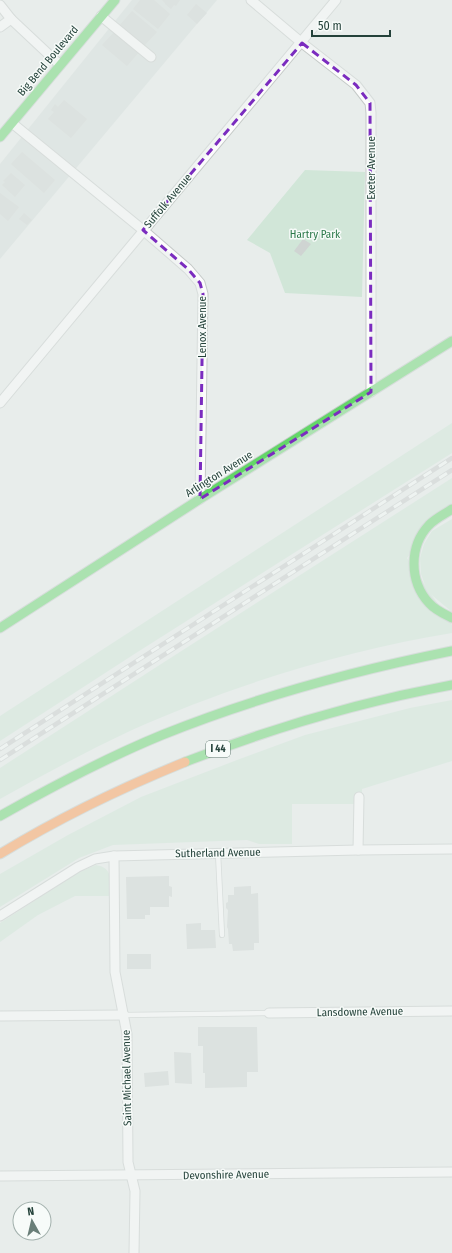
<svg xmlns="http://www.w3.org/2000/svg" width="452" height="1253" font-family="'Fira Sans Condensed',sans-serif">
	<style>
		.built { fill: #d6dedb }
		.green { fill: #d1e6d8 }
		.building { fill: #cfd4d2 }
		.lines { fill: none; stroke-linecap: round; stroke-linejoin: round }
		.lane-casing { stroke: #c5cac8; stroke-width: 6 }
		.street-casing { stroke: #c5cac8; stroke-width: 11 }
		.fast-casing { stroke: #c3cbc8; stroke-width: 11 }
		.slow-casing { stroke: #c3cbc8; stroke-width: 11 }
		.lane { stroke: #fcfcfc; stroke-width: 4.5 }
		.street { stroke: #fcfcfc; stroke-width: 9 }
		.fast { stroke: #63d668; stroke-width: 9 }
		.slow { stroke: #ff974d; stroke-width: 9 }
		.rail-casing { stroke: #c9cdcc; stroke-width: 4.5 }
		.rail { stroke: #f7fbf9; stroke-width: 3; stroke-dasharray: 9; stroke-linecap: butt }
		.marked { fill: none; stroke: #7b2cbf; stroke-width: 3; stroke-dasharray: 8 5; stroke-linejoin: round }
		.labels { text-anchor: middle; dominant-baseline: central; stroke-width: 3; stroke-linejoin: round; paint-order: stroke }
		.shield { fill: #f7fbf9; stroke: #637a73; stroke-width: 1 }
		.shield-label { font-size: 10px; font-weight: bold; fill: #24423a }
		.street-label { font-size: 11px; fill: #24423a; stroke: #f7fbf9 }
		.park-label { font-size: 11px; fill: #2d7a4b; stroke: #f7fbf9 }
	</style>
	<rect width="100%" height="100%" fill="#e8edeb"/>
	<polygon class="built" points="132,0 217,0 0,259 0,164"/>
	<g class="green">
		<polygon points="305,170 365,172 362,297 285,293 270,253 247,240"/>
		<polygon points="452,423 452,453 136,653 0,741 0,716"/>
		<path d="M452,478V503L407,558L452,625V633C346,650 230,686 132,730C87,751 43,775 0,799V768L158,666Z"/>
		<polygon points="452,519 452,612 427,591 421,574 420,558 424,544 432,531"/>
		<polygon points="452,700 452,761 362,789 362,804 292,804 292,844 259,844 247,840 113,845 79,858 0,907 0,874 68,835 141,797 237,760 305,735 410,708"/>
		<path d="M96,865C114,868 110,881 109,896H75L38,915L0,942V923L79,872Z"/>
	</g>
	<g class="building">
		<polygon points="140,0 154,0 170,14 158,29 133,9"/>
		<polygon points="162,0 180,0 176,6 174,5 171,9 165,4 165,3"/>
		<polygon points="196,4 207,13 197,24 187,15"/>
		<polygon points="132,11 157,32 143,47 119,26"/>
		<polygon points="116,30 140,51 127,66 102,45"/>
		<polygon points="64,100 87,119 71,138 48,119 54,112 51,110 55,104 58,107"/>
		<polygon points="22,152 55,180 44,193 11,164"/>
		<polygon points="11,173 25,185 15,197 2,185 5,182 3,181"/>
		<polygon points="0,193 19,207 8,221 0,214"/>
		<polygon points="24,213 32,220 27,225 19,219"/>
		<polygon points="303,239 311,244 301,256 294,251"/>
		<polygon points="169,876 169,886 172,887 172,897 169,896 169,907 150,907 150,915 145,915 145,919 127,919 126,877"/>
		<polygon points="251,886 251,894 258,893 259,943 254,943 254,950 233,951 232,944 229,944 228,929 227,927 228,910 226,908 226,903 228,902 228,895 234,895 234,887"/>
		<polygon points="201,923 201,930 215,930 216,948 187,949 186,924"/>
		<rect x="127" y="954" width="24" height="15"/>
		<polygon points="198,1027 257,1027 258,1072 247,1072 247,1087 205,1088 205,1073 203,1073 203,1046 198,1046"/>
		<polygon points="174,1052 191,1053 192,1084 175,1083"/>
		<polygon points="168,1071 169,1085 145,1087 144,1073"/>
	</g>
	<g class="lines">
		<g class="lane-casing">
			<g id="lane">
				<polyline points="218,853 222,935"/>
				<polyline points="124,1015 269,1013"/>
			</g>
		</g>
		<g class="street-casing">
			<g id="street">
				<polyline points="251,0 302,43 356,85 370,103 371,113 371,392"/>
				<polyline points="0,5 11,19 0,27"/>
				<polyline points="101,16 151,57"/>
				<polyline points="11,19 60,65"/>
				<polyline points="12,123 143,230 188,269 200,283 203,294 200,499"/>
				<polyline points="0,403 336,0"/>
				<polyline points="358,850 359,797"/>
				<polyline points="114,856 115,972 127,1034 128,1162 135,1191 134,1253"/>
				<polyline points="0,916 78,867 95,859 114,856 358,850 452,849"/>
				<polyline points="269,1013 452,1011"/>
				<polyline points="0,1016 124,1015"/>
				<polyline points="0,1176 452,1172"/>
			</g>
		</g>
		<g class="fast-casing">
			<g id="fast">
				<polyline points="0,137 115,0"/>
				<path d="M452,509C445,514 436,518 429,525C409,546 409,581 429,603C435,610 444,614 452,618"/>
				<polyline points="0,628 200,499 452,341"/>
				<path d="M185,762C272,728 360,702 452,685"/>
				<path d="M0,816C53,786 106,758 162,735C256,697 353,671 452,651"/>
			</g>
		</g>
		<g class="slow-casing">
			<path id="slow" d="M0,854C59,818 121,788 185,762"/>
		</g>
		<use href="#lane" class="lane"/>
		<use href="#street" class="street"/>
		<use href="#fast" class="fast"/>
		<use href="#slow" class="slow"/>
		<g class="rail-casing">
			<g id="rail">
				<polyline points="0,749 452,458"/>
				<polyline points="0,760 452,470"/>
			</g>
		</g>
		<use href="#rail" class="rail"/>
	</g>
	<path d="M0 0H452V1253H0ZM302,43L356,85L370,103L371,392L200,499L203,294L200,283L188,269L143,230Z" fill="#e8edeb" fill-opacity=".55" fill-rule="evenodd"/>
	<path class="marked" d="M302,43L356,85L370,103L371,392L200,499L203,294L200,283L188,269L143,230Z"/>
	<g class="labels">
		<rect class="shield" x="206" y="741" width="24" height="16" rx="3"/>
		<g class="shield-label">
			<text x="218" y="749">I 44</text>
		</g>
		<g class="street-label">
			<text transform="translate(48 61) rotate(-50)">Big Bend Boulevard</text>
			<text transform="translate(371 168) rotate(-90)">Exeter Avenue</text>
			<text transform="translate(168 201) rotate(-50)">Suffolk Avenue</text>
			<text transform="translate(202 327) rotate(-90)">Lenox Avenue</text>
			<text transform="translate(219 474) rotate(-32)">Arlington Avenue</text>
			<text transform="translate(218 853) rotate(-1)">Sutherland Avenue</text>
			<text transform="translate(360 1012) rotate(-1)">Lansdowne Avenue</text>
			<text transform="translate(127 1078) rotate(-91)">Saint Michael Avenue</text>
			<text transform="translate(226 1175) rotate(-1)">Devonshire Avenue</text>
		</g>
		<g class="park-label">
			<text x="315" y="234">Hartry Park</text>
		</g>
	</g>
	<g transform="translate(32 1221) rotate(352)"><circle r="19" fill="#f7fbf9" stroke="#a3b1ad"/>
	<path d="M0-3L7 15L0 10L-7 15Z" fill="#697e78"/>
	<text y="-6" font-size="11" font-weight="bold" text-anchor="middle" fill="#24423a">N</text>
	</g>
	<path d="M312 30v6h78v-6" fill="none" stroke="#24423a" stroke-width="2"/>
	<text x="318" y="30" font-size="12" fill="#24423a" stroke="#f7fbf9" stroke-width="3" paint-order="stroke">50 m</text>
</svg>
